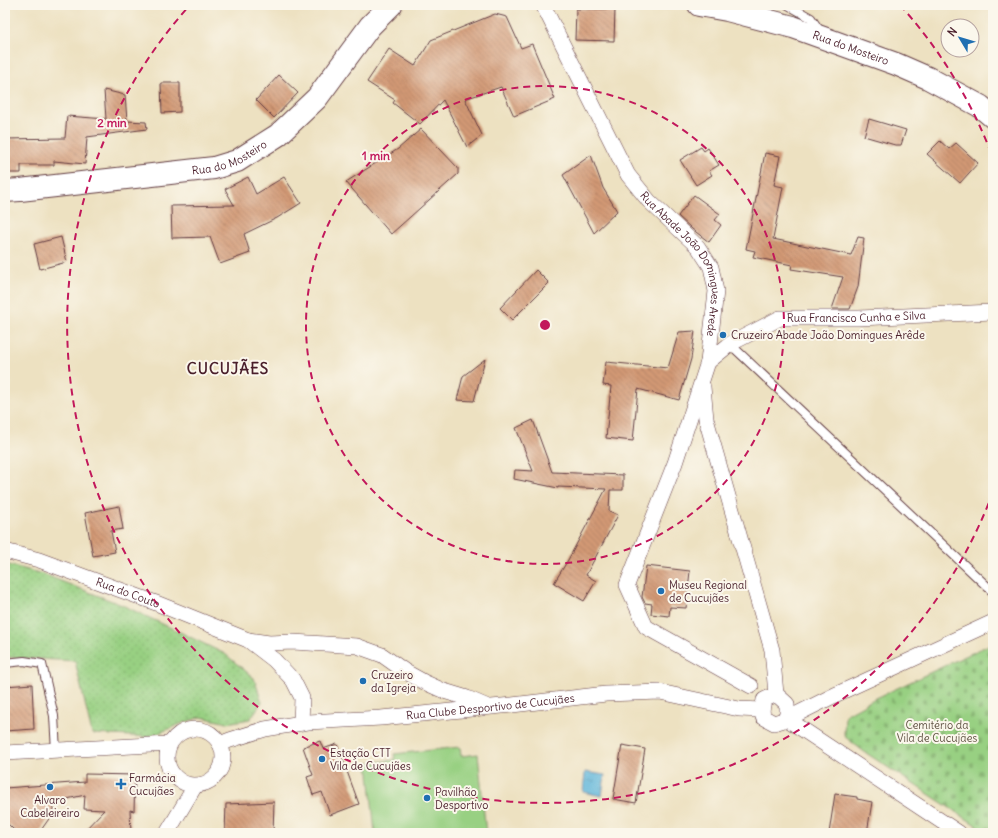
<svg xmlns="http://www.w3.org/2000/svg" width="998" height="838" font-family="Delius,sans-serif">
	<style>
		.grass { fill: url(#grass-dots); stroke: #717856 }
		.cemetery { fill: url(#cemetery-stones); stroke: #717856 }
		.garden { fill: #98d082; stroke: #717856 }
		.water { fill: url(#water-ripples); stroke: #536a82 }
		.building { fill: url(#building-back-hatch) }
		.lines { fill: none; stroke-linecap: round; stroke-linejoin: round }
		.service-casing { stroke: #623c42; stroke-width: 10 }
		.minor-casing { stroke: #623c42; stroke-width: 16 }
		.secondary-casing { stroke: #623c42; stroke-width: 24 }
		.service { stroke: #fff; stroke-width: 8 }
		.minor { stroke: #fff; stroke-width: 15 }
		.secondary { stroke: #fff; stroke-width: 22 }
		.ring { fill: none; stroke: #c2185b; stroke-width: 2; stroke-dasharray: 7 5 }
		.poi-dot { fill: #1f6fb2; stroke: #fbf7ec; stroke-width: 1.5 }
		.labels { text-anchor: middle; dominant-baseline: central; stroke-width: 4; stroke-linejoin: round; paint-order: stroke }
		.street-label { font-size: 11px; fill: #4a1f2b; stroke: #fbf7ec }
		.poi-label { font-size: 11px; fill: #4a1f2b; stroke: #fbf7ec; text-anchor: start }
		.park-label { font-size: 11px; fill: #615445; stroke: #fbf7ec }
		.district-label { font-size: 15px; font-weight: bold; letter-spacing: 1px; fill: #4a1f2b; stroke: #fbf7ec }
		.centre { fill: #c2185b; stroke: #fbf7ec; stroke-width: 2 }
		.ring-label { font-size: 12px; text-anchor: middle; font-weight: bold; fill: #c2185b; stroke: #fbf7ec; stroke-width: 4; stroke-linejoin: round; paint-order: stroke }
	</style>
	<defs>
		<pattern id="grass-dots" width="8" height="8" patternUnits="userSpaceOnUse"><rect width="8" height="8" fill="#98d082"/><path d="M2 2h.1M6 6h.1" fill="none" stroke="#84b270" stroke-width="1.8" stroke-linecap="round"/></pattern>
		<pattern id="cemetery-stones" width="16" height="16" patternUnits="userSpaceOnUse"><rect width="16" height="16" fill="#98d082"/><path d="M2 7V4a2 2 0 0 1 4 0v3zM10 15v-3a2 2 0 0 1 4 0v3z" fill="#84b270"/></pattern>
		<pattern id="water-ripples" width="26" height="14" patternUnits="userSpaceOnUse"><rect width="26" height="14" fill="#5cb4d9"/><path d="M2 4q2-2 4 0t4 0M15 11q2-2 4 0t4 0" fill="none" stroke="#4e92b0"/></pattern>
		<pattern id="building-back-hatch" width="6" height="6" patternUnits="userSpaceOnUse"><rect width="6" height="6" fill="#d29974"/><path d="M-1 5l2 2M0 0l6 6M5-1l2 2" fill="none" stroke="#ac7c5f"/></pattern>
	</defs>
	<rect width="100%" height="100%" fill="#fbf7ec"/>
	<filter id="ink" filterUnits="userSpaceOnUse"><feTurbulence type="fractalNoise" baseFrequency=".025" numOctaves="2"/><feDisplacementMap in="SourceGraphic" scale="8" xChannelSelector="R" yChannelSelector="G"/><feConvolveMatrix kernelMatrix="1 2 1 2 8 2 1 2 1" color-interpolation-filters="sRGB"/></filter>
	<filter id="wash" filterUnits="userSpaceOnUse"><feTurbulence type="fractalNoise" baseFrequency=".012" numOctaves="4" result="noise"/><feDisplacementMap in="SourceGraphic" scale="16" xChannelSelector="R" yChannelSelector="G"/><feGaussianBlur stdDeviation="0.9" result="paint"/><feColorMatrix in="noise" values="0 0 0 0 0 0 0 0 0 0 0 0 0 0 0 0 0 1.4 0 .05"/><feComposite in="paint" operator="in"/></filter>
	<g filter="url(#wash)">
		<rect width="100%" height="100%" fill="#ede1c1"/>
		<polygon class="grass" points="5,564 43,574 122,605 182,633 225,654 254,678 262,702 250,719 227,723 201,717 183,723 149,737 92,734 75,661 5,657"/>
		<polygon class="cemetery" points="993,643 993,833 988,833 863,751 844,736 845,715 872,700"/>
		<polygon class="garden" points="460,747 461,756 478,754 486,833 375,833 368,763 395,760 394,754"/>
		<polygon class="water" points="585,772 605,775 602,796 583,792"/>
		<g id="blocks">
			<g class="building">
				<polygon points="576,9 615,9 614,41 575,40"/>
				<polygon points="495,14 507,17 521,48 532,44 555,99 514,116 501,87 465,99 482,135 467,147 443,100 420,124 393,103 395,100 367,82 389,49 415,66 431,40"/>
				<polygon points="279,75 298,93 274,118 256,100"/>
				<polygon points="161,83 180,83 180,112 162,113"/>
				<polygon points="104,90 125,95 127,121 146,122 147,129 87,137 85,164 54,161 54,165 21,165 21,173 5,173 5,139 65,138 67,116 106,119"/>
				<polygon points="869,119 906,130 901,145 895,145 864,136"/>
				<polygon points="421,129 458,168 458,174 391,234 346,182 398,149"/>
				<polygon points="940,141 949,149 956,143 978,163 960,183 927,154"/>
				<polygon points="701,147 704,151 708,148 719,165 709,171 712,175 696,185 680,160"/>
				<polygon points="765,153 780,156 774,185 783,187 773,239 851,255 858,237 864,238 858,287 850,309 832,309 843,277 791,269 792,265 753,257 755,251 746,249"/>
				<polygon points="591,155 603,188 617,211 594,233 563,175"/>
				<polygon points="248,177 256,194 284,177 301,203 277,218 244,234 250,253 220,264 210,237 172,238 171,206 234,205 225,189"/>
				<polygon points="694,195 720,214 715,220 721,225 709,242 692,229 678,216"/>
				<polygon points="61,237 67,262 40,269 34,244"/>
				<polygon points="536,270 549,283 512,320 500,308"/>
				<polygon points="695,331 691,359 679,400 638,389 633,441 606,438 611,386 603,385 606,362 668,368 679,332"/>
				<polygon points="485,359 474,401 457,400 463,376"/>
				<polygon points="533,420 552,472 623,475 623,490 610,490 609,511 618,515 586,575 596,581 584,601 554,583 568,560 606,489 558,487 558,488 514,479 515,470 533,471 516,428"/>
				<polygon points="119,506 123,529 111,531 115,552 93,556 85,513"/>
				<polygon points="646,566 690,571 686,608 670,607 669,616 651,614 652,604 645,603 642,597"/>
				<polygon points="32,684 34,729 5,731 5,686"/>
				<polygon points="320,741 323,749 337,744 359,804 330,815 322,792 313,795 307,777 313,775 303,747"/>
				<polygon points="622,745 645,749 636,803 613,799"/>
				<polygon points="85,774 135,775 134,811 130,810 131,833 82,833 104,810 84,809 85,795 53,802 53,813 39,833 17,833 5,821 5,788 85,782"/>
				<polygon points="835,794 857,797 857,799 872,802 867,833 829,833"/>
				<polygon points="274,802 273,833 225,833 226,804"/>
			</g>
		</g>
	</g>
	<g filter="url(#ink)">
		<use href="#blocks" fill-opacity="0" stroke="#623c42" stroke-width="1"/>
		<g class="lines">
			<g class="service-casing">
				<g id="service">
					<polyline points="788,5 811,18 820,31"/>
					<polyline points="730,344 993,592"/>
					<polyline points="5,663 24,661 42,664 54,716 56,751"/>
				</g>
			</g>
			<g class="minor-casing">
				<g id="minor">
					<path id="s1" d="M543,5L628,175L649,201L698,247L711,267L716,291L708,362L675,463L627,585L646,627L751,686"/>
					<path id="s2" d="M708,362L730,344L780,318H859L993,312"/>
					<polyline points="703,387 706,419 772,650 776,694"/>
					<path id="s3" d="M5,551L39,560L156,603L248,640L274,660L293,680L302,698L301,723"/>
					<polyline points="248,640 269,643 293,642 357,646 382,655 406,672 424,682 444,691 467,698 488,707"/>
					<polygon points="776,694 787,704 787,719 774,723 763,717 762,710 764,700"/>
					<polyline points="787,719 837,694 993,622"/>
					<polyline points="787,719 959,833"/>
					<circle cx="195" cy="757" r="28"/>
					<path id="s4" d="M220,744L230,740L265,729L308,722L381,718L512,705L606,694L660,692L739,709L762,710"/>
					<polyline points="5,753 169,744"/>
					<polyline points="167,833 195,786"/>
				</g>
			</g>
			<g class="secondary-casing">
				<g id="secondary">
					<path id="s5" d="M699,5L727,10L793,27L896,64L928,78L980,106L993,117"/>
					<path id="s6" d="M5,191L20,190L214,168L237,161L278,135L317,98L370,26L391,5"/>
				</g>
			</g>
			<use href="#service" class="service"/>
			<use href="#minor" class="minor"/>
			<use href="#secondary" class="secondary"/>
		</g>
	</g>
	<g class="ring">
		<circle cx="545" cy="325" r="239"/>
		<path d="M993 492A478 478 0 1 1 190 5M900 5A478 478 0 0 1 993 158"/>
	</g>
	<g class="poi-dot">
		<circle cx="723" cy="335" r="4"/>
		<circle cx="661" cy="591" r="4"/>
		<circle cx="363" cy="681" r="4"/>
		<circle cx="322" cy="759" r="4"/>
		<path d="M119 778h4v4h4v4h-4v4h-4v-4h-4v-4h4z"/>
		<circle cx="50" cy="787" r="4"/>
		<circle cx="427" cy="798" r="4"/>
	</g>
	<g class="labels">
		<g class="street-label">
			<text stroke="none"><textPath href="#s5" startOffset="158">Rua do Mosteiro</textPath></text>
			<text stroke="none"><textPath href="#s6" startOffset="228">Rua do Mosteiro</textPath></text>
			<text stroke="none"><textPath href="#s1" startOffset="299">Rua Abade João Domingues Arede</textPath></text>
			<text stroke="none"><textPath href="#s2" startOffset="161">Rua Francisco Cunha e Silva</textPath></text>
			<text stroke="none"><textPath href="#s3" startOffset="130">Rua do Couto</textPath></text>
			<text stroke="none"><textPath href="#s4" startOffset="274">Rua Clube Desportivo de Cucujães</textPath></text>
		</g>
		<g class="poi-label">
			<text x="731" y="335">Cruzeiro Abade João Domingues Arêde</text>
			<text x="669" y="585">Museu Regional<tspan x="669" dy="13">de Cucujães</tspan></text>
			<text x="371" y="675">Cruzeiro<tspan x="371" dy="13">da Igreja</tspan></text>
			<text x="330" y="753">Estação CTT<tspan x="330" dy="13">Vila de Cucujães</tspan></text>
			<text x="129" y="778">Farmácia<tspan x="129" dy="13">Cucujães</tspan></text>
			<text x="435" y="792">Pavilhão<tspan x="435" dy="13">Desportivo</tspan></text>
			<text x="50" y="800" text-anchor="middle">Alvaro<tspan x="50" dy="13">Cabeleireiro</tspan></text>
		</g>
		<g class="park-label">
			<text x="937" y="725">Cemitério da<tspan x="937" dy="13">Vila de Cucujães</tspan></text>
		</g>
		<g class="district-label">
			<text x="228" y="368">CUCUJÃES</text>
		</g>
	</g>
	<circle cx="545" cy="325" r="6" class="centre"/>
	<g class="ring-label">
		<text x="112" y="127">2 min</text>
		<text x="376" y="160">1 min</text>
	</g>
	<rect width="998" height="838" fill="none" stroke="#fbf7ec" stroke-width="20"/>
	<g transform="translate(960 38) rotate(308)"><circle r="19" fill="#fbf7ec" stroke="#b4a19f"/>
	<path d="M0-3L7 15L0 10L-7 15Z" fill="#1f6fb2"/>
	<text y="-6" font-size="11" font-weight="bold" text-anchor="middle" fill="#4a1f2b">N</text>
	</g>
</svg>
